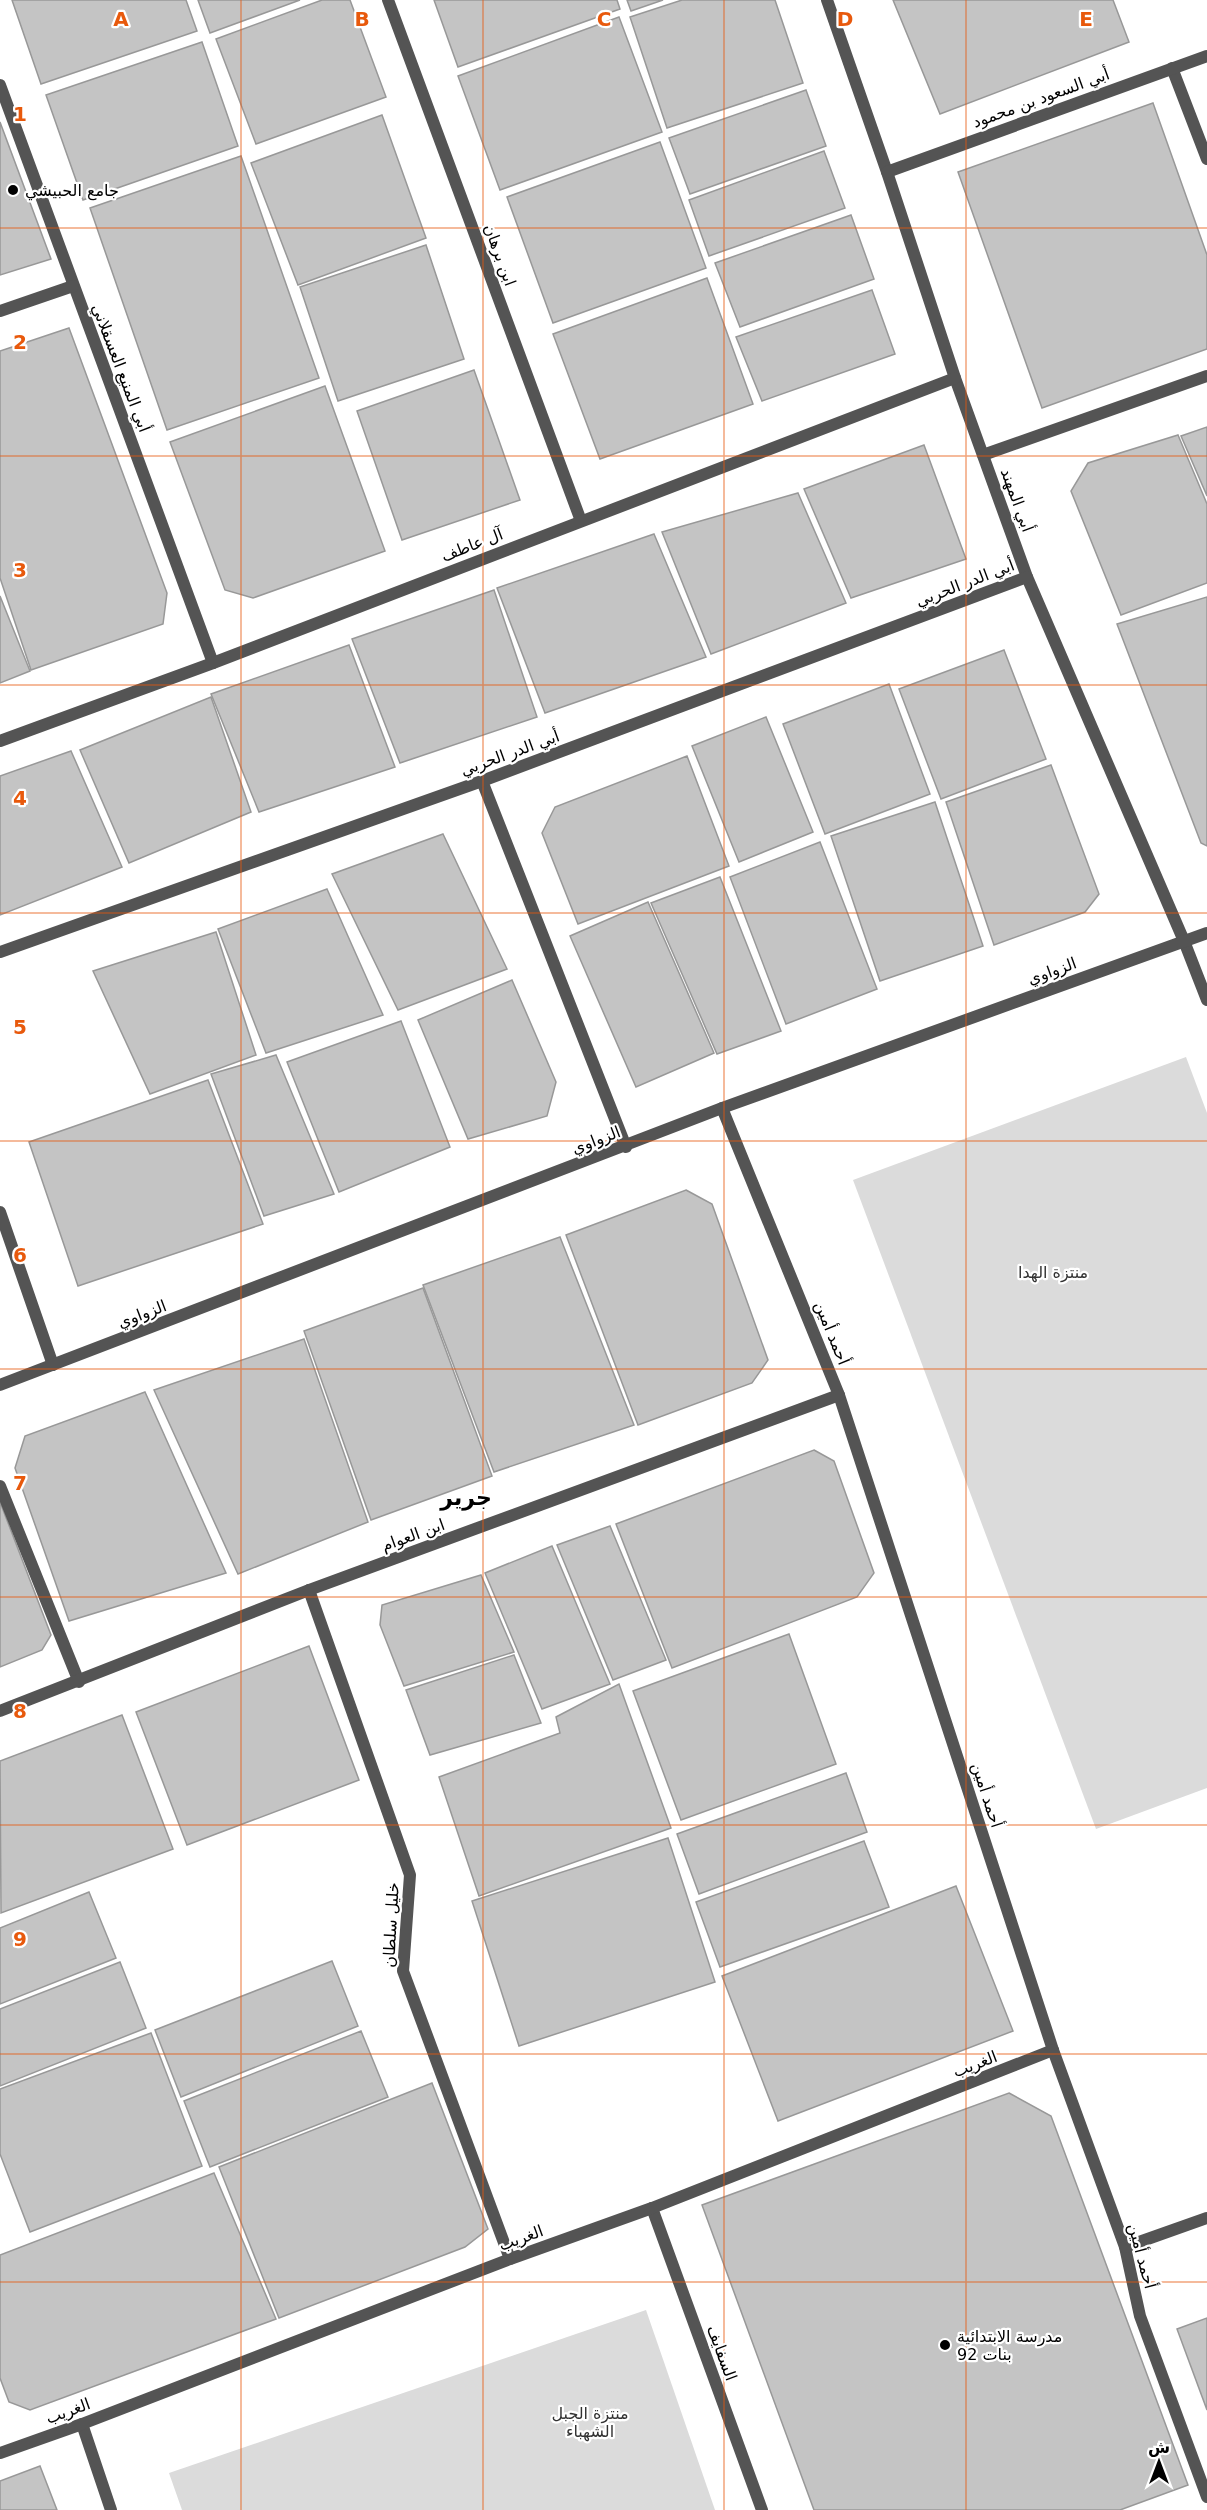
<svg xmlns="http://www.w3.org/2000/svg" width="1207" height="2510" font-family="'DejaVu Sans','Noto Naskh Arabic',sans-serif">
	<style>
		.green { fill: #dbdbdb }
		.building { fill: #c4c4c4; stroke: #989898; stroke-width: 1.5 }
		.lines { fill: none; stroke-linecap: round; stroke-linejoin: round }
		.street { stroke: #545454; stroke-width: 12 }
		.grid { fill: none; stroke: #e8590c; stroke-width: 1.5; stroke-opacity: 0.55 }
		.poi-dot { fill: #000; stroke: #fff; stroke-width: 2 }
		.labels { text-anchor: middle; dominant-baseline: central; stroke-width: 4.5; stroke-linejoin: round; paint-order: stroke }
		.street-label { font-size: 16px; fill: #000; stroke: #fff }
		.poi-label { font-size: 16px; fill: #000; stroke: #fff; text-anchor: start }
		.park-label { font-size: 16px; fill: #323232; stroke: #fff }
		.district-label { font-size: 22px; font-weight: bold; fill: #000; stroke: #fff }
		.grid-label { font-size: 20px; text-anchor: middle; font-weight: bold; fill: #e8590c; stroke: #fff; stroke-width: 4.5; stroke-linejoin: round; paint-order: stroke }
	</style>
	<rect width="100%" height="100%" fill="#fff"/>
	<g class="green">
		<polygon points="1186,1057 1207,1113 1207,1788 1096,1829 853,1180"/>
		<polygon points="646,2310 715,2510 182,2510 169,2473"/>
	</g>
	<g class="building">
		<polygon points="12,0 186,0 197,31 41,84"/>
		<polygon points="198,0 300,0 210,33"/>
		<polygon points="322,0 350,0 386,97 256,144 216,39"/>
		<polygon points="434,0 617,0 620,9 458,67"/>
		<polygon points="627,0 663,0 631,11"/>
		<polygon points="682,0 775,0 803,83 667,128 630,17"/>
		<polygon points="893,0 1113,0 1129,42 940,114"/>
		<polygon points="619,17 662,132 500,190 458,76"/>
		<polygon points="202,42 238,146 83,200 46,95"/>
		<polygon points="806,90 826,146 690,194 669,138"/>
		<polygon points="1153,103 1207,255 1207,349 1042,408 958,172"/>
		<polygon points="382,115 426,238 298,285 251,163"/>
		<polygon points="0,122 51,259 0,275"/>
		<polygon points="660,142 706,268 553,323 507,197"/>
		<polygon points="824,151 845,208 709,256 689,200"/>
		<polygon points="241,156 319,378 167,430 90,208"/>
		<polygon points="851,215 874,279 740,327 715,263"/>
		<polygon points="426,245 464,359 338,401 300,287"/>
		<polygon points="707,278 753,404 600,459 553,334"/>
		<polygon points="872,290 895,354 762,401 736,337"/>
		<polygon points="69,328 167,593 163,624 31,670 0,578 0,351"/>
		<polygon points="474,370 520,500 402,540 357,411"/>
		<polygon points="325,386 385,551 253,598 225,590 170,442"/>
		<polygon points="1207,427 1207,496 1181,436"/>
		<polygon points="1178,435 1207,504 1207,583 1121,615 1071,491 1088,463"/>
		<polygon points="924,445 966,559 851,598 804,489"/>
		<polygon points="798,493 846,603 711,654 662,532"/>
		<polygon points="654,534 706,657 545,713 497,588"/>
		<polygon points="494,590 537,717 400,763 352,639"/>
		<polygon points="0,596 30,671 0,683"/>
		<polygon points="1207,597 1207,846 1201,843 1117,624"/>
		<polygon points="349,645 395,767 259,812 211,694"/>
		<polygon points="1004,650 1046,759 941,799 899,689"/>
		<polygon points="889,684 930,794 825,834 783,724"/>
		<polygon points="211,697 251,812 129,863 80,750"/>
		<polygon points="766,717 813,832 739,862 692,746"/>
		<polygon points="71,751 122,867 0,915 0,776"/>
		<polygon points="687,756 729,866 578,924 542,833 555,807"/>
		<polygon points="1051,765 1099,894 1085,912 994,945 946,802"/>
		<polygon points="935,802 983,946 880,981 831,836"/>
		<polygon points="443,834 507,969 398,1010 332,874"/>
		<polygon points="820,842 877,989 786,1024 730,877"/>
		<polygon points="720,877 781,1031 717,1054 651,903"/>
		<polygon points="327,889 383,1015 266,1053 218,929"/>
		<polygon points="648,902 714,1053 636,1087 570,936"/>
		<polygon points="216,932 256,1055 150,1094 93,971"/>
		<polygon points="512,980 556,1082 547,1116 468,1139 418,1020"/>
		<polygon points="401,1021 450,1147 339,1192 287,1062"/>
		<polygon points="276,1055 334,1194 264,1216 211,1074"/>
		<polygon points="208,1080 263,1224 78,1286 29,1142"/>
		<polygon points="686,1190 712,1204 768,1360 752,1383 638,1425 566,1235"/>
		<polygon points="560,1237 634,1425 494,1472 423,1285"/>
		<polygon points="423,1288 492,1476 371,1520 304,1331"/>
		<polygon points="304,1339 368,1522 238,1574 154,1390"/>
		<polygon points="145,1392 226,1573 69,1621 15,1468 25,1436"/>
		<polygon points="814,1450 834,1461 874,1573 857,1597 672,1668 616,1524"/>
		<polygon points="0,1502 51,1635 42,1650 0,1667"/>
		<polygon points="610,1526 666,1660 613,1680 557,1545"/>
		<polygon points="552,1546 610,1684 542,1709 485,1573"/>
		<polygon points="481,1575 514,1652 404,1686 380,1625 382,1605"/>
		<polygon points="789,1634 836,1764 681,1820 633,1691"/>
		<polygon points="309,1646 359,1780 187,1845 136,1712"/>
		<polygon points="514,1655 541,1723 430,1755 406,1690"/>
		<polygon points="619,1684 671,1828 479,1896 439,1777 560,1733 556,1717"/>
		<polygon points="122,1715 173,1849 1,1913 0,1761"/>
		<polygon points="846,1773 867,1832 699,1894 677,1834"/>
		<polygon points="668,1838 715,1982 519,2046 472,1901"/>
		<polygon points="864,1841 889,1907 720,1967 696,1902"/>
		<polygon points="956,1886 1013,2031 778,2121 722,1976"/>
		<polygon points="89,1892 116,1958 0,2004 0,1928"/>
		<polygon points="332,1961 358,2026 181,2097 155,2030"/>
		<polygon points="120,1962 146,2028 0,2086 0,2009"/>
		<polygon points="361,2031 388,2097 210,2167 184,2101"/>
		<polygon points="151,2033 202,2166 30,2232 0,2154 0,2089"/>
		<polygon points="432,2083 488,2229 465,2247 279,2318 219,2167"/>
		<polygon points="1009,2093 1051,2116 1188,2485 1120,2510 814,2510 702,2205"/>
		<polygon points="214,2173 276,2319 30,2410 9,2402 0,2378 0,2255"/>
		<polygon points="1207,2318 1207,2410 1177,2329"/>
		<polygon points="40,2466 57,2510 0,2510 0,2481"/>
	</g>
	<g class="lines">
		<g class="street">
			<polyline points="388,0 581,521"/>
			<polyline points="827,0 887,172 955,378 1027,577 1184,941 1207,1000"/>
			<polyline points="1172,68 1207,159"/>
			<polyline points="0,85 213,663"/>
			<polyline points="887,172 1207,56"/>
			<polyline points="0,311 73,286"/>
			<polyline points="983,455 1207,376"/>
			<polyline points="0,741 213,663 955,378"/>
			<polyline points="482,781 626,1147"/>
			<polyline points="0,952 482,781 1027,577"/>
			<polyline points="722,1108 839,1395 1053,2050 1125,2247 1140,2316 1207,2497"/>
			<polyline points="0,1212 53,1365"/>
			<polyline points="0,1385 722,1108 1207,933"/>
			<polyline points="0,1486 79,1682"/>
			<polyline points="309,1590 410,1875 403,1971 510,2259"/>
			<polyline points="0,1711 309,1590 839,1395"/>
			<polyline points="652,2208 762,2510"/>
			<polyline points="1125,2247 1207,2218"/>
			<polyline points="82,2424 111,2510"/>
			<polyline points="0,2453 82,2424 510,2259 652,2208 1053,2050"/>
		</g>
	</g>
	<path class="grid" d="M241,0V2510M483,0V2510M724,0V2510M966,0V2510M0,228H1207M0,456H1207M0,685H1207M0,913H1207M0,1141H1207M0,1369H1207M0,1597H1207M0,1825H1207M0,2054H1207M0,2282H1207"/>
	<g class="poi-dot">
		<circle cx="13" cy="190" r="6"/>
		<circle cx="945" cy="2345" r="6"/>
	</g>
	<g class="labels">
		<g class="street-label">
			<text transform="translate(1041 98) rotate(-20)">أبي السعود بن محمود</text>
			<text transform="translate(500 255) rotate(70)">ابن برهان</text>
			<text transform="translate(121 368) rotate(69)">أبي المنيع العسقلاني</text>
			<text transform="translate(1017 500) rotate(70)">أبي المهند</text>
			<text transform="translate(472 545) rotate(-21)">آل عاطف</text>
			<text transform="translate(965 583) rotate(-21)">أبي الدر الحربي</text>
			<text transform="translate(510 753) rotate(-20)">أبي الدر الحربي</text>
			<text transform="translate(1052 971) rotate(-20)">الزواوي</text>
			<text transform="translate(596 1140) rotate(-21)">الزواوي</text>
			<text transform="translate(142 1314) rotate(-21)">الزواوي</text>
			<text transform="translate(832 1333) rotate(68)">أحمد أمين</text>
			<text transform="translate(413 1535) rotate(-20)">ابن العوام</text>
			<text transform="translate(987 1795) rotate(72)">أحمد أمين</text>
			<text transform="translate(391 1925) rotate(-87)">خليل سلطان</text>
			<text transform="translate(975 2064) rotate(-21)">الغريب</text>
			<text transform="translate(521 2238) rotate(-20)">الغريب</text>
			<text transform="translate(1142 2256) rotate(75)">أحمد أمين</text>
			<text transform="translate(722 2353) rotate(70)">السفايف</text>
			<text transform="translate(68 2411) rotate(-20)">الغريب</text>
		</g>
		<g class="poi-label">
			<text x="25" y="190">جامع الحبيشي</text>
			<text x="957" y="2336">مدرسة الابتدائية<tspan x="957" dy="18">92 بنات</tspan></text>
		</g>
		<g class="park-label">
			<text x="1053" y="1272">منتزة الهدا</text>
			<text x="590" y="2413">منتزة الجبل<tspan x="590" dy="18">الشهباء</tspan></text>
		</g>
		<g class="district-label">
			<text x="466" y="1497">جرير</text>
		</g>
	</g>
	<g class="grid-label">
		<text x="121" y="26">A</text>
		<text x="362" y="26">B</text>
		<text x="604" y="26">C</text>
		<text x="845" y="26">D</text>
		<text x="1086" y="26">E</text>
		<text x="20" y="121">1</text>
		<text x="20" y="349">2</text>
		<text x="20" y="577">3</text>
		<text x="20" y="805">4</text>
		<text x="20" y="1034">5</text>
		<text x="20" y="1262">6</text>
		<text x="20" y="1490">7</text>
		<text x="20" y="1718">8</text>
		<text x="20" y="1946">9</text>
	</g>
	<g transform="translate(1159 2462)" stroke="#ffffff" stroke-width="4.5" paint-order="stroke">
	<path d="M0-4.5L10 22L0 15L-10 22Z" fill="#000000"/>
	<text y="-9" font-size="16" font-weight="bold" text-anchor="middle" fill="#000000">ش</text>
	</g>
</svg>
